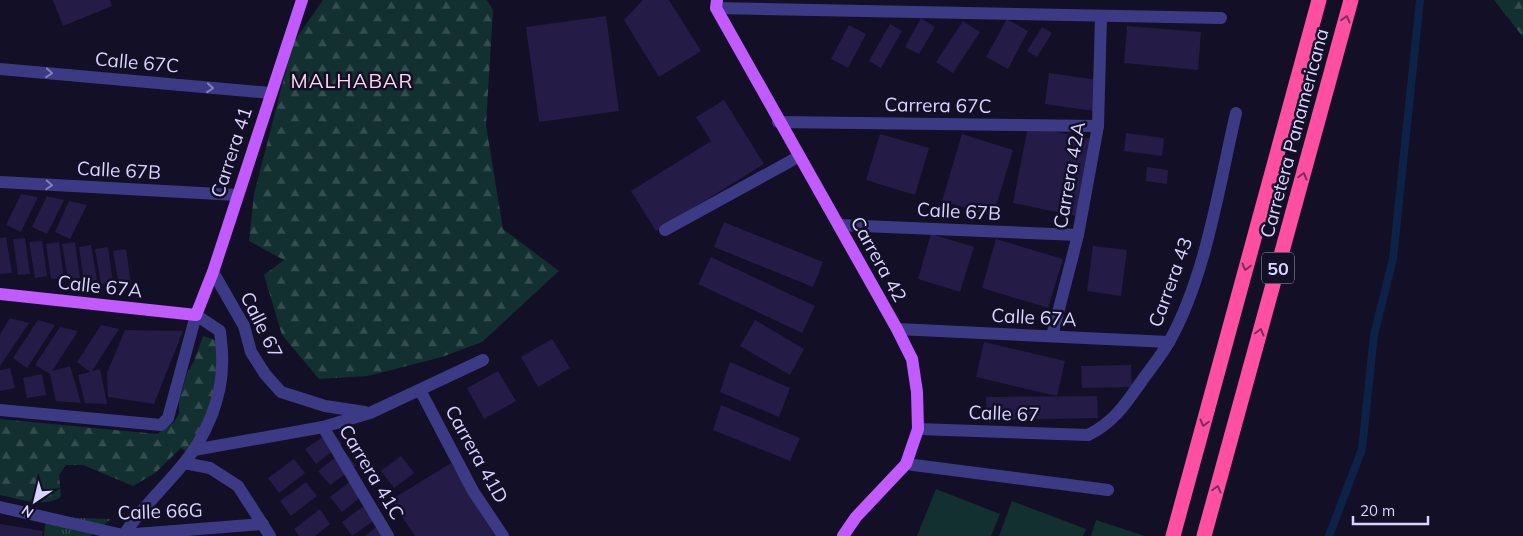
<svg xmlns="http://www.w3.org/2000/svg" width="1523" height="536" font-family="Mulish,sans-serif">
	<style>
		.grass { fill: url(#grass-tufts) }
		.forest { fill: url(#forest-firs) }
		.pitch { fill: #12302f }
		.lines { fill: none; stroke-linecap: round; stroke-linejoin: round }
		.stream { stroke: #0c2248; stroke-width: 8 }
		.building { fill: #241b47 }
		.minor { stroke: #3d3a85; stroke-width: 12 }
		.major { stroke: #c25bff; stroke-width: 12 }
		.highway { stroke: #ff4fa3; stroke-width: 15 }
		.oneway { stroke: #7d2c5e }
		.oneway2 { stroke: #837fbc }
		.labels { text-anchor: middle; dominant-baseline: central; stroke-width: 5; stroke-linejoin: round; paint-order: stroke }
		.shield { fill: #130f26; stroke: #9e99be; stroke-width: 1 }
		.shield-label { font-size: 18px; font-weight: bold; fill: #d9d4ff }
		.street-label { font-size: 19px; fill: #d9d4ff; stroke: #130f26 }
		.neighbourhood-label { font-size: 20px; letter-spacing: 1px; fill: #ffd6f0; stroke: #130f26 }
	</style>
	<defs>
		<pattern id="grass-tufts" width="24" height="20" patternUnits="userSpaceOnUse" patternTransform="scale(1.25)"><rect width="24" height="20" fill="#12302f"/><path d="M3 7l-1-3M5 7V3M7 7l1-3M15 17l-1-3M17 17v-4M19 17l1-3" fill="none" stroke="#344d4e"/></pattern>
		<pattern id="forest-firs" width="22" height="20" patternUnits="userSpaceOnUse" patternTransform="scale(1.25)"><rect width="22" height="20" fill="#12302f"/><path d="M5 1l3.5 6h-7zM16 11l3.5 6h-7z" fill="#344d4e"/></pattern>
	</defs>
	<rect width="100%" height="100%" fill="#130f26"/>
	<polygon class="grass" points="46,517 111,519 90,536 44,536"/>
	<g class="forest">
		<polygon points="323,0 487,0 493,10 486,125 503,229 559,271 482,342 442,357 368,376 319,379 282,335 264,275 284,260 249,241 254,194 293,43"/>
		<polygon points="1494,0 1523,0 1523,37"/>
		<path d="M219,333V415L205,436L186,451L181,448L155,473L133,486L83,465H66L59,475L61,497C44,508 19,499 0,495V419L157,434L173,423L179,414V400L187,373L194,361L203,336L215,340Z"/>
	</g>
	<g class="pitch">
		<polygon points="936,489 1000,514 991,536 917,536"/>
		<polygon points="1012,501 1086,529 1083,536 999,536"/>
		<polygon points="1096,520 1145,536 1091,536"/>
	</g>
	<g class="lines">
		<polyline class="stream" points="1329,536 1362,449 1374,335 1393,259 1420,0"/>
	</g>
	<g class="building">
		<polygon points="53,0 110,0 112,6 63,26"/>
		<polygon points="643,0 669,0 701,51 659,77 624,20"/>
		<polygon points="606,16 619,111 539,122 526,27"/>
		<polygon points="921,18 935,27 919,54 905,47"/>
		<polygon points="1007,19 1028,31 1008,69 986,57"/>
		<polygon points="963,21 980,32 953,73 936,62"/>
		<polygon points="890,24 902,31 881,68 869,61"/>
		<polygon points="849,25 866,34 848,68 831,59"/>
		<polygon points="1127,26 1201,32 1198,70 1124,63"/>
		<polygon points="1042,27 1052,33 1037,57 1027,51"/>
		<polygon points="1049,73 1098,80 1094,111 1045,104"/>
		<polygon points="724,100 764,164 656,231 631,191 711,141 696,117"/>
		<polygon points="1028,126 1091,139 1076,216 1013,203"/>
		<polygon points="1126,133 1164,138 1162,156 1124,151"/>
		<polygon points="880,134 929,148 915,195 866,180"/>
		<polygon points="962,134 1013,150 993,216 942,201"/>
		<polygon points="1147,167 1168,170 1167,184 1146,181"/>
		<polygon points="21,194 38,197 21,232 6,225"/>
		<polygon points="47,196 64,200 47,234 32,227"/>
		<polygon points="69,201 87,205 70,239 55,232"/>
		<polygon points="724,222 823,262 813,287 714,247"/>
		<polygon points="931,234 974,247 960,292 918,279"/>
		<polygon points="6,237 12,273 0,274 0,238"/>
		<polygon points="25,238 30,274 18,275 13,239"/>
		<polygon points="996,239 1063,259 1048,308 982,288"/>
		<polygon points="42,241 47,276 35,278 29,242"/>
		<polygon points="59,242 64,278 51,279 46,244"/>
		<polygon points="75,242 80,278 68,280 62,244"/>
		<polygon points="91,245 97,280 84,282 79,247"/>
		<polygon points="1093,246 1127,250 1121,296 1087,291"/>
		<polygon points="108,247 113,283 101,284 95,249"/>
		<polygon points="126,249 131,284 119,286 113,251"/>
		<polygon points="711,257 815,306 802,333 698,284"/>
		<polygon points="10,318 29,323 0,366 0,334"/>
		<polygon points="38,320 55,325 27,368 13,358"/>
		<polygon points="755,320 804,349 790,375 740,346"/>
		<polygon points="101,325 119,329 92,371 100,369 107,404 85,403 78,375 90,372 77,362"/>
		<polygon points="60,327 78,331 52,371 70,366 81,403 56,401 50,374 35,365"/>
		<polygon points="125,330 183,331 154,404 108,397 107,373"/>
		<polygon points="552,339 570,368 538,387 521,357"/>
		<polygon points="984,342 1065,361 1057,396 976,377"/>
		<polygon points="730,362 790,388 779,417 720,392"/>
		<polygon points="1131,365 1132,387 1082,388 1081,366"/>
		<polygon points="10,368 15,388 0,391 0,370"/>
		<polygon points="498,371 516,401 484,419 467,388"/>
		<polygon points="42,374 46,395 27,398 23,378"/>
		<polygon points="1097,396 1098,418 987,420 986,397"/>
		<polygon points="721,405 800,438 790,461 713,430"/>
		<polygon points="332,431 342,444 316,464 305,449"/>
		<polygon points="344,451 356,466 330,485 318,471"/>
		<polygon points="401,456 414,473 394,488 381,471"/>
		<polygon points="294,459 305,473 279,493 268,478"/>
		<polygon points="451,463 477,508 495,536 415,536 391,500"/>
		<polygon points="356,477 367,492 342,512 330,497"/>
		<polygon points="306,482 317,496 291,516 280,501"/>
		<polygon points="368,503 379,517 352,536 342,522"/>
		<polygon points="320,509 330,524 315,536 299,536 294,529"/>
		<polygon points="0,524 43,531 42,536 0,536"/>
		<polygon points="380,524 389,536 365,536"/>
	</g>
	<g class="lines">
		<g class="minor">
			<polyline points="716,8 1221,18"/>
			<polyline points="0,69 270,93"/>
			<polyline points="778,122 1098,126"/>
			<polyline points="0,182 237,195"/>
			<polyline points="839,225 1078,235"/>
			<polyline points="665,230 798,157"/>
			<polyline points="213,272 244,326 251,352 265,374 281,392 325,406 365,412"/>
			<polyline points="897,329 1169,342"/>
			<polyline points="1052,336 1078,235 1098,126 1101,16"/>
			<polyline points="420,390 473,491 503,536"/>
			<path d="M0,410L161,425L168,418L196,315L220,331C221,342 223,354 222,365C222,398 205,438 184,463C164,488 140,509 123,536"/>
			<polyline points="323,427 388,536"/>
			<path d="M918,429L1088,435C1113,423 1125,405 1141,382C1150,369 1161,356 1169,342C1206,276 1219,186 1236,113"/>
			<polyline points="194,450 323,427 370,413 483,360"/>
			<polyline points="184,463 210,468 238,486 270,536"/>
			<polyline points="906,464 1108,490"/>
			<polyline points="0,507 123,535 263,524"/>
		</g>
		<g class="major">
			<polyline points="717,0 716,8 897,329 912,359 917,392 918,429 906,464 856,517 843,536"/>
			<polyline points="0,294 196,315 213,272 302,0"/>
		</g>
		<g class="highway">
			<polyline points="1173,536 1319,0"/>
			<polyline points="1204,536 1351,0"/>
		</g>
	</g>
	<defs><path id="oneway-chevron" d="M-2-3.5L2.5 0L-2 3.5" fill="none" stroke-width="1.6" stroke-linecap="round" stroke-linejoin="round" transform="scale(1.25)"/></defs>
	<g class="oneway">
		<use href="#oneway-chevron" transform="translate(1346 19) rotate(-75)"/>
		<use href="#oneway-chevron" transform="translate(1303 176) rotate(-75)"/>
		<use href="#oneway-chevron" transform="translate(1246 267) rotate(105)"/>
		<use href="#oneway-chevron" transform="translate(1260 332) rotate(-75)"/>
		<use href="#oneway-chevron" transform="translate(1204 423) rotate(105)"/>
		<use href="#oneway-chevron" transform="translate(1217 489) rotate(-75)"/>
	</g>
	<g class="oneway2">
		<use href="#oneway-chevron" transform="translate(49 73) rotate(5)"/>
		<use href="#oneway-chevron" transform="translate(210 88) rotate(5)"/>
		<use href="#oneway-chevron" transform="translate(49 185) rotate(3)"/>
	</g>
	<g class="labels">
		<rect class="shield" x="1262" y="252.5" width="32" height="31" rx="4"/>
		<g class="shield-label">
			<text x="1278" y="268">50</text>
		</g>
		<g class="street-label">
			<text transform="translate(137 62) rotate(5)">Calle 67C</text>
			<text transform="translate(938 105) rotate(1)">Carrera 67C</text>
			<text transform="translate(1294 133) rotate(-75)">Carretera Panamericana</text>
			<text transform="translate(231 152) rotate(-72)">Carrera 41</text>
			<text transform="translate(119 170) rotate(3)">Calle 67B</text>
			<text transform="translate(1069 175) rotate(-80)">Carrera 42A</text>
			<text transform="translate(959 211) rotate(3)">Calle 67B</text>
			<text transform="translate(879 259) rotate(61)">Carrera 42</text>
			<text transform="translate(1170 282) rotate(-70)">Carrera 43</text>
			<text transform="translate(100 286) rotate(6)">Calle 67A</text>
			<text transform="translate(1034 317) rotate(3)">Calle 67A</text>
			<text transform="translate(262 325) rotate(64)">Calle 67</text>
			<text transform="translate(1004 413) rotate(2)">Calle 67</text>
			<text transform="translate(477 454) rotate(61)">Carrera 41D</text>
			<text transform="translate(372 472) rotate(59)">Carrera 41C</text>
			<text transform="translate(160 511) rotate(-2)">Calle 66G</text>
		</g>
		<g class="neighbourhood-label">
			<text x="352" y="80">MALHABAR</text>
		</g>
	</g>
	<g transform="translate(35 501) rotate(215)" stroke="#130f26" stroke-width="4" paint-order="stroke">
	<path d="M0-4L9 19L0 12L-9 19Z" fill="#d9d4ff"/>
	<text y="-8" font-size="14" font-weight="bold" text-anchor="middle" fill="#d9d4ff">N</text>
	</g>
	<path d="M1353 516v8h75v-8" fill="none" stroke="#d9d4ff" stroke-width="2.5"/>
	<text x="1360" y="516" font-size="15" fill="#d9d4ff" stroke="#130f26" stroke-width="4" paint-order="stroke">20 m</text>
</svg>
